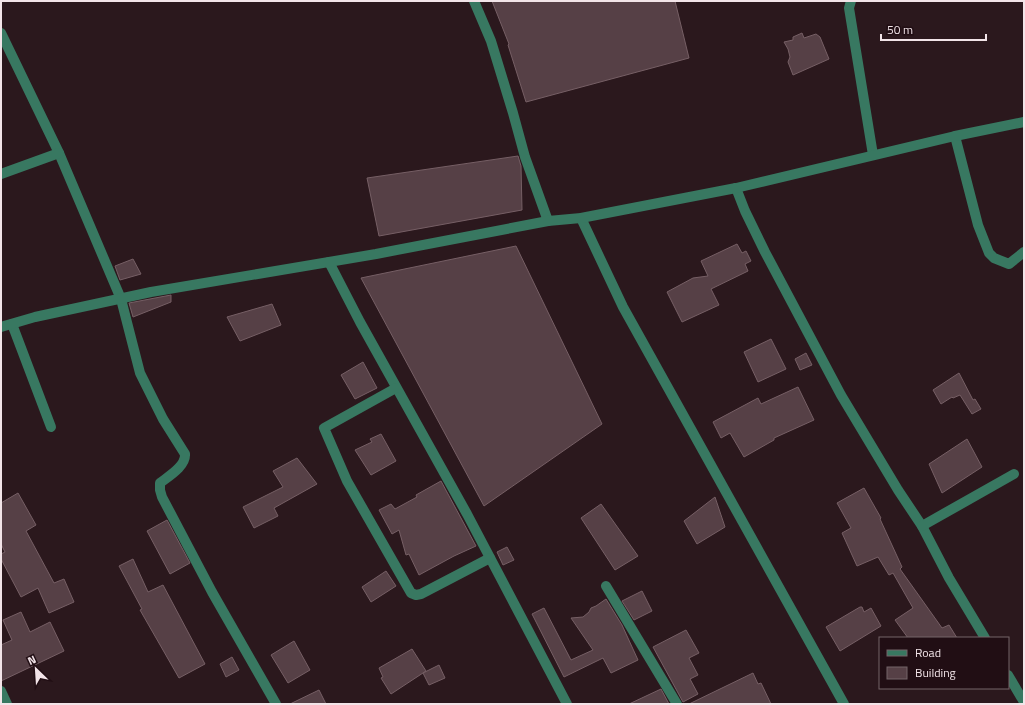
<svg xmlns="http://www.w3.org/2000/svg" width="1025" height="705" font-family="'Titillium Web',sans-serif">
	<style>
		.building { fill: #564046; stroke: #765f65 }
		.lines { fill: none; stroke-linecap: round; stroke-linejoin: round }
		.minor { stroke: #387861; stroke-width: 10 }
	</style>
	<rect width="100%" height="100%" fill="#2b181d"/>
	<g class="building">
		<polygon points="492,1 675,1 689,58 526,102 508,45 509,44"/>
		<polygon points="802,33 804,38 816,34 820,37 829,59 793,75 788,62 790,57 788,49 784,42 793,40 793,37"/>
		<polygon points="518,156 521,166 522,210 379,236 367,178"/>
		<polygon points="737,244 742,253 746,251 751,261 745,264 748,271 711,289 719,305 682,322 667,292 693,278 708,276 701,261"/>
		<polygon points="516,246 602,424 484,506 361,278"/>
		<polygon points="133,259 141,274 120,280 115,266"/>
		<polygon points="171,295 171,302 133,317 129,303"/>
		<polygon points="272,304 281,325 240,341 227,317"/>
		<polygon points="771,339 786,369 758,382 744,352"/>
		<polygon points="806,353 812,365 800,370 795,359"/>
		<polygon points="363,362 377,388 355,399 341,375"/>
		<polygon points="959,373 973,400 975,399 981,409 972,414 960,395 953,398 952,397 941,404 933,390"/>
		<polygon points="798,387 814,420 774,438 774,440 744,457 730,433 721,438 713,422 758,398 761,404"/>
		<polygon points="381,434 396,461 371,475 355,450 372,442 370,439"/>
		<polygon points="967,439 982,467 942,493 929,464"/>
		<polygon points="297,458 317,484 274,508 278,516 254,528 243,507 283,487 273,471"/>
		<polygon points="441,481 476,546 454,556 419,575 409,554 406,555 399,530 392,534 379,510 391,504 395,509 417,497 416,495"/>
		<polygon points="864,488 881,518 880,519 902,567 900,569 942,628 949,625 957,638 908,638 895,620 913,608 893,573 889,575 878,557 857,566 842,533 851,528 837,503"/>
		<polygon points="18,493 36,525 26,531 54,583 64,579 74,602 49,613 38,588 21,597 1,559 1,554 5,552 1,544 1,503"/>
		<polygon points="715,497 725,527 697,544 684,521"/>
		<polygon points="601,504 638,556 615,570 581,518"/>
		<polygon points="167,520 190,563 170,574 147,531"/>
		<polygon points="507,547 514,560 503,565 497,552"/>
		<polygon points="133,559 148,592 163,585 205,664 179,678 140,610 142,609 119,566"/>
		<polygon points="386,571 396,586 371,602 362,587"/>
		<polygon points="642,591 652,611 634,620 622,601"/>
		<polygon points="606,599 622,625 638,660 611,673 603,658 564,677 532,614 544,608 571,660 593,650 571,618 583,617 589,612 591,608 596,606"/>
		<polygon points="860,607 862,607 864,612 871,608 881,626 840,651 826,627"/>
		<polygon points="21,612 30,632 50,622 64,651 1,681 1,645 12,640 3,620"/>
		<polygon points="686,630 699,653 689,658 698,675 690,679 698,694 683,702 653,647"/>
		<polygon points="294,641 310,670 288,683 271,655"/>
		<polygon points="412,649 426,671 391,694 381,678 383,677 379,668"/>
		<polygon points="232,657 239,670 226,677 220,664"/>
		<polygon points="439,665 445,678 429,685 423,673"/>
		<polygon points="753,673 758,684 761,683 771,704 689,704"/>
		<polygon points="661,689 669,704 629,704"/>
		<polygon points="319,690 326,704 290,704"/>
	</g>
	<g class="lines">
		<g class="minor">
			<polyline points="474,1 491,41 513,113 525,157 548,221"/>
			<polyline points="851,1 849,8 873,155"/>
			<path d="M1,33L59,153L121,299L140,373L163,419L185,454C186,466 169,476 160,483V490L162,497L212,592L276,704"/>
			<polyline points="955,136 978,225 989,253 994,258 1009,264 1024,252"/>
			<polyline points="1,174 59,153"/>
			<polyline points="736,188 745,211 765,252 841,395 898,490 922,526 949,578 985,638"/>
			<polyline points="581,218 623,307 844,704"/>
			<polyline points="329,262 360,322 467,514 567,704"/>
			<polyline points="12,324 51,427"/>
			<polyline points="1,327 35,317 151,292 376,254 548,221 581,218 736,188 955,136 1024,122"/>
			<polyline points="396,388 324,428 347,481 411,593 416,595 421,594 490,558"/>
			<polyline points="922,526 1014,474"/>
			<polyline points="606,586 677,704"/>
			<polyline points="1008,675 1024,702"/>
			<polyline points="1,691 7,704"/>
		</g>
	</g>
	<rect width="1025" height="705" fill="none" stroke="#f2e4e8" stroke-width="4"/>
	<rect x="879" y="637" width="130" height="52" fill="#210e14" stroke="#756469"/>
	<rect x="887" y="650" width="20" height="6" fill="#387861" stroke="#756469"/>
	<text x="915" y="657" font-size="12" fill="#f2e4e8">Road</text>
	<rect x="887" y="667" width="20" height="12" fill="#564046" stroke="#756469"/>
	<text x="915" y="677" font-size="12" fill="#f2e4e8">Building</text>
	<g transform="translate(36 669) rotate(335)" stroke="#210e14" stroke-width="3" paint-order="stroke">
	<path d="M0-3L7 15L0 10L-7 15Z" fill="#f2e4e8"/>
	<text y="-6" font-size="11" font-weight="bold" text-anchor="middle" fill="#f2e4e8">N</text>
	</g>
	<path d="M881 34v6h105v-6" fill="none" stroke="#f2e4e8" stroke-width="2"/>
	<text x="887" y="34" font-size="12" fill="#f2e4e8" stroke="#210e14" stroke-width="3" paint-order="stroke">50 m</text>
</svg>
